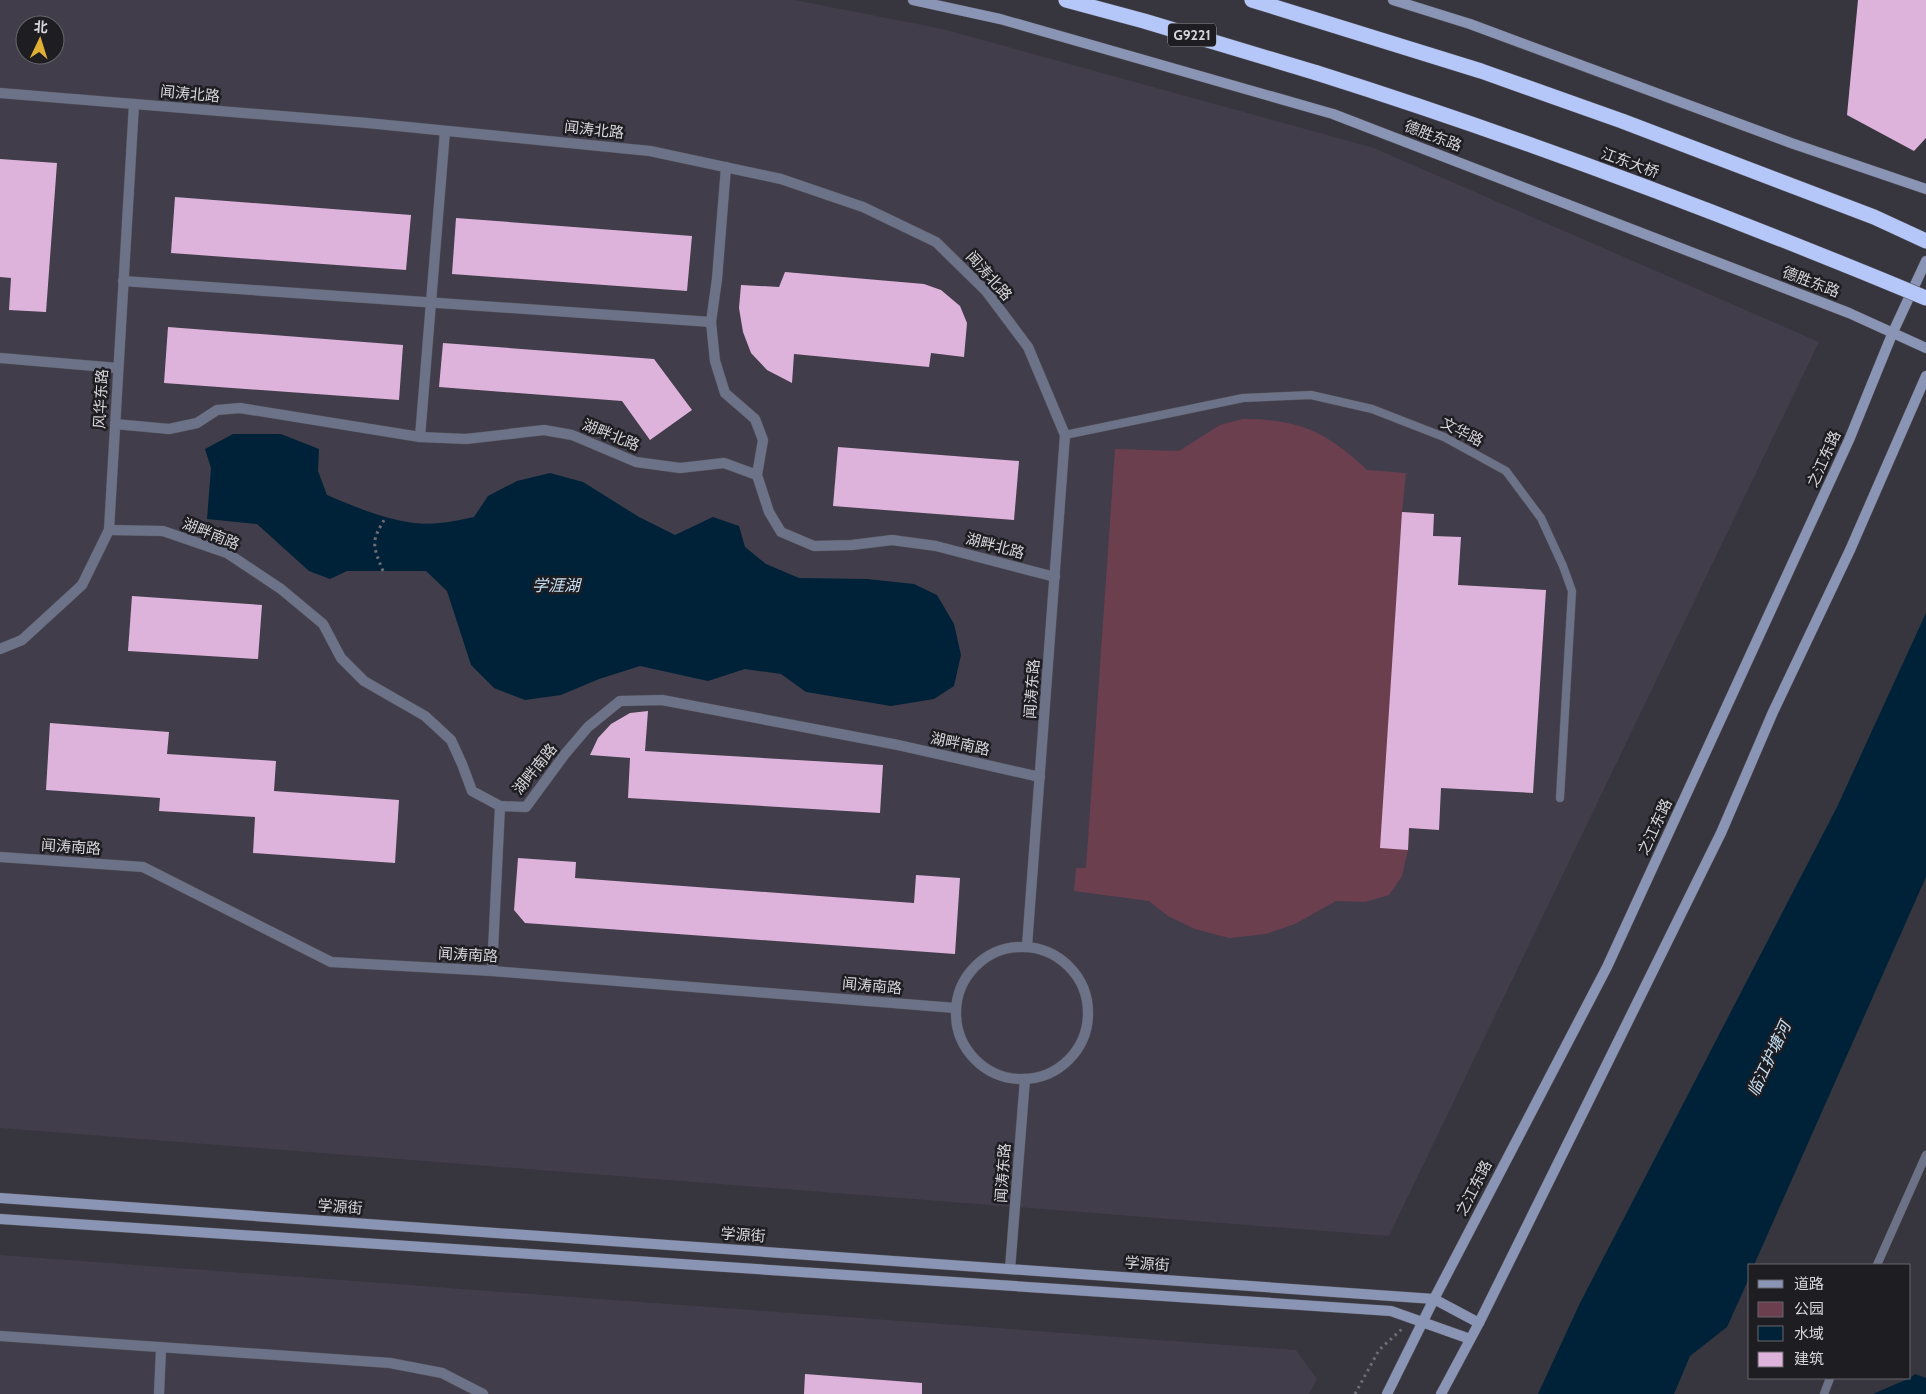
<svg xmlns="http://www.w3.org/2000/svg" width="1926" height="1394" font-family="Cabin,'Noto Sans SC',sans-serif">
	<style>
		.built { fill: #413d4b; fill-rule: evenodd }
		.green { fill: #6c3f4f }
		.water { fill: #002238 }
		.building { fill: #deb3db }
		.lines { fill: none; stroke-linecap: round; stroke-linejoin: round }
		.lane-casing { stroke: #545259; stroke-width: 9 }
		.street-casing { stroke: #545259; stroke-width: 11 }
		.secondary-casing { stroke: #545259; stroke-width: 11 }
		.highway-casing { stroke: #545259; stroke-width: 16 }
		.path { stroke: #6e6d74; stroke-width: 3; stroke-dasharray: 2.5 4; stroke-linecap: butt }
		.lane { stroke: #6c7388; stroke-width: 8 }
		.street { stroke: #6c7388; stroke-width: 10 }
		.secondary { stroke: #8a95b5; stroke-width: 10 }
		.highway { stroke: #b5c6f8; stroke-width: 15 }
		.highway-bridge-casing { stroke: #545259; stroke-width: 16; stroke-linecap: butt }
		.highway-bridge { stroke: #b5c6f8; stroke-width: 15 }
		.labels { text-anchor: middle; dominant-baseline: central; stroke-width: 5; stroke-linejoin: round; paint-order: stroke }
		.shield { fill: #1e1d21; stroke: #a09ea3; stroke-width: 1 }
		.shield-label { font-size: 14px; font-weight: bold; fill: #d7d6db }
		.street-label { font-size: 15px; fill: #d7d6db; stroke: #1e1d21 }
		.water-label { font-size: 16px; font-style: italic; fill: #c5e0f5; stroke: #1e1d21 }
	</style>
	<rect width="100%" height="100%" fill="#37353d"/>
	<g class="built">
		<path d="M0,0H795L943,29L1374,148L1819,342L1389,1236L0,1128ZM25,25H55V55H25Z"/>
		<polygon points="0,1255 1296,1350 1317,1379 1309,1394 0,1394"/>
	</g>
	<path class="green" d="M1243,419C1299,419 1327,432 1367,470L1406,473L1402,512L1434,514L1408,850L1402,876L1389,895L1365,902L1336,901L1295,924L1266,934L1229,938L1195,929L1168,916L1149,901L1074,891L1076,868H1086L1115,449L1179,451L1220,425Z"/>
	<g class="water">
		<path d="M233,434H281L319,449L318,471L327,495C360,509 404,528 440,523C451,522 463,519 474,517L488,496L517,481L550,473L583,482L639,517L675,535L713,517L739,526L745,547L766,564L799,578L867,579L914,584L937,595L954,624L961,655L954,686L934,699L891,706L806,692L781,674L745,669L708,681L640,666L599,679L561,695L525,700L494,688L471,665L447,591L426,571H347L330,579L309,571L257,524L207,519L211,468L205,449Z"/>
		<polygon points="1926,613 1926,877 1754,1265 1750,1265 1750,1276 1727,1327 1690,1356 1674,1394 1538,1394 1580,1303 1837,807"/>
		<polygon points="1915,1374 1926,1378 1926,1394 1873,1394 1910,1378"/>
	</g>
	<g class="building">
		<polygon points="1858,0 1926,0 1926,138 1914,151 1847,115"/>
		<polygon points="0,159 57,163 46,312 9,310 11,278 0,277"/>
		<polygon points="175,197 411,215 406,270 171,253"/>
		<polygon points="456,218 692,236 687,291 452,274"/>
		<polygon points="785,272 924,284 941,290 960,306 967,323 964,357 931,353 929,367 794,354 792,383 767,370 751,353 743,332 739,308 741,285 779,287"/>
		<polygon points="168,327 403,345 399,400 164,383"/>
		<polygon points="443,343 654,359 692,410 650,440 622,401 439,387"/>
		<polygon points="838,447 1019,461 1014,520 833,506"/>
		<polygon points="1402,512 1434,514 1433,536 1461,537 1458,585 1546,590 1533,793 1441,788 1439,830 1409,828 1408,850 1380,848"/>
		<polygon points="132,596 262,605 258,659 128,651"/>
		<polygon points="648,711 645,751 883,765 880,813 628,798 630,758 590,755 598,738 611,724 630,713"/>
		<polygon points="50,723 169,732 167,754 276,761 274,791 399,800 395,863 253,853 255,817 159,811 160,798 46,790"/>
		<polygon points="518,858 576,862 575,878 914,903 916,875 960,878 955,954 525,923 514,910"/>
		<polygon points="805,1374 922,1383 922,1394 804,1394"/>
	</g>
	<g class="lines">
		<g class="lane-casing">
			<g id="lane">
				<polyline points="1065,435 1243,398 1311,395 1372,409 1444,437 1506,471 1541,518 1563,566 1572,591 1560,798"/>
				<polyline points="1877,1265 1926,1155"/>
				<polyline points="1824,1394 1830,1378"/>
			</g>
		</g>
		<g class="street-casing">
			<g id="street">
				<polyline points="0,93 367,123 650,151 781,179 863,207 936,242 986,291 1028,347 1065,435 1027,946"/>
				<polyline points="726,167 717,279 711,322 715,361 725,393 755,419 763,440 757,475"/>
				<polyline points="123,281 711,322"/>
				<polyline points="0,358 118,368"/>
				<polyline points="115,424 169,429 197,423 217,410 240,408 420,437 466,439 544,430 572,435 636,462 680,468 724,463 757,475 769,512 781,532 814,546 852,545 892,540 936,546 1055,577"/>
				<polyline points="420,437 445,131"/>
				<polyline points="109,530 163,531 227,553 281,589 323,624 341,658 364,681 425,716 451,740 462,764 472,791 500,806 526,807 565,754 588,727 620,701 662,700 898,745 1040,777"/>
				<polyline points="0,649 22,640 82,585 109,530 134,104"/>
				<polyline points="0,857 143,867 331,962 492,971 955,1008"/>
				<circle cx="1022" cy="1013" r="66"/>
				<polyline points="492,971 500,806"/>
				<polyline points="1010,1269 1025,1079"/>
				<polyline points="0,1336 390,1363 442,1373 483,1394"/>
				<polyline points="159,1394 161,1349"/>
			</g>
		</g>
		<g class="secondary-casing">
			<g id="secondary">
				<polyline points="913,0 1000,19 1333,114 1849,313 1926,348"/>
				<polyline points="1393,0 1470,24 1791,143 1926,189"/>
				<polyline points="0,1198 1434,1299 1479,1323"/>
				<polyline points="0,1219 1391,1311 1470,1339"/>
				<polyline points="1387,1394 1434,1299 1607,967 1849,440 1893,332 1926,261"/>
				<polyline points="1441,1394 1479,1323 1721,833 1773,712 1850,550 1926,376"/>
			</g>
		</g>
		<g class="highway-casing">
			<g id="highway">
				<polyline points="1066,0 1144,21 1317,73"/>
				<polyline points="1252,0 1481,71 1622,121 1874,217 1926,241"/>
			</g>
		</g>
		<g class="path">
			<path d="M383,571C372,544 371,541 386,517"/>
			<polyline points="1355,1394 1379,1350 1402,1329"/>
		</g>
		<use href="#lane" class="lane"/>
		<use href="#street" class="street"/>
		<use href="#secondary" class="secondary"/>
		<use href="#highway" class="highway"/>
		<g class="highway-bridge-casing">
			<path id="highway-bridge" d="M1317,73C1523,138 1726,215 1926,298"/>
		</g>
		<use href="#highway-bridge" class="highway-bridge"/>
	</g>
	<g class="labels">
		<rect class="shield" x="1168" y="23.5" width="48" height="23" rx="4"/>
		<g class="shield-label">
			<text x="1192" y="35">G9221</text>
		</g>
		<g class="street-label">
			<text transform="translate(190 94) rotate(5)">闻涛北路</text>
			<text transform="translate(594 130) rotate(6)">闻涛北路</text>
			<text transform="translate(1433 136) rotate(21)">德胜东路</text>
			<text transform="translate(1630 163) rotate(20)">江东大桥</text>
			<text transform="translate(989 276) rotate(48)">闻涛北路</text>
			<text transform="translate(1811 282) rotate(21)">德胜东路</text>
			<text transform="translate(101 399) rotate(-87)">风华东路</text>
			<text transform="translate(1462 432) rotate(27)">文华路</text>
			<text transform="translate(611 435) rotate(22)">湖畔北路</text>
			<text transform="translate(1824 459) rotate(-66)">之江东路</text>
			<text transform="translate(211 534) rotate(22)">湖畔南路</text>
			<text transform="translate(995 546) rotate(15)">湖畔北路</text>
			<text transform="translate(1032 689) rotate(-86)">闻涛东路</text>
			<text transform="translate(960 744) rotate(12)">湖畔南路</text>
			<text transform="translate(535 769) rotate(-51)">湖畔南路</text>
			<text transform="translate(1655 827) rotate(-65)">之江东路</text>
			<text transform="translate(71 847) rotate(4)">闻涛南路</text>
			<text transform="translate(468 955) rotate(3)">闻涛南路</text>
			<text transform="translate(872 986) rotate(5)">闻涛南路</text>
			<text transform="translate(1003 1173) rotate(-86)">闻涛东路</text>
			<text transform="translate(1474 1188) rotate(-63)">之江东路</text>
			<text transform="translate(340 1207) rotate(4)">学源街</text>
			<text transform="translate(743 1235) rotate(4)">学源街</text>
			<text transform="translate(1147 1264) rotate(4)">学源街</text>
		</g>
		<g class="water-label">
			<text x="556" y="585">学涯湖</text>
			<text transform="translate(1769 1059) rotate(-65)">临江护塘河</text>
		</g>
	</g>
	<rect x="1748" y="1264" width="162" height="115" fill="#1e1d21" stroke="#68676b"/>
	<rect x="1758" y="1280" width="25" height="8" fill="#8a95b5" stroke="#68676b"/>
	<text x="1794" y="1289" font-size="15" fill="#d7d6db">道路</text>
	<rect x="1758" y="1302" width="25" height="15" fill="#6c3f4f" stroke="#68676b"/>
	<text x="1794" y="1314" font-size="15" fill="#d7d6db">公园</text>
	<rect x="1758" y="1326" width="25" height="15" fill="#002238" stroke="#68676b"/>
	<text x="1794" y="1339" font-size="15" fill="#d7d6db">水域</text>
	<rect x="1758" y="1352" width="25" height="15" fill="#deb3db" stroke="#68676b"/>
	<text x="1794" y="1364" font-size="15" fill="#d7d6db">建筑</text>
	<g transform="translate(40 40) rotate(4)"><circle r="24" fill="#1e1d21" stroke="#68676b"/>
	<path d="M0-4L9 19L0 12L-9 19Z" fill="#e1af34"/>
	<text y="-8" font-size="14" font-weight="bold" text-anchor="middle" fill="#d7d6db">北</text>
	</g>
</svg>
